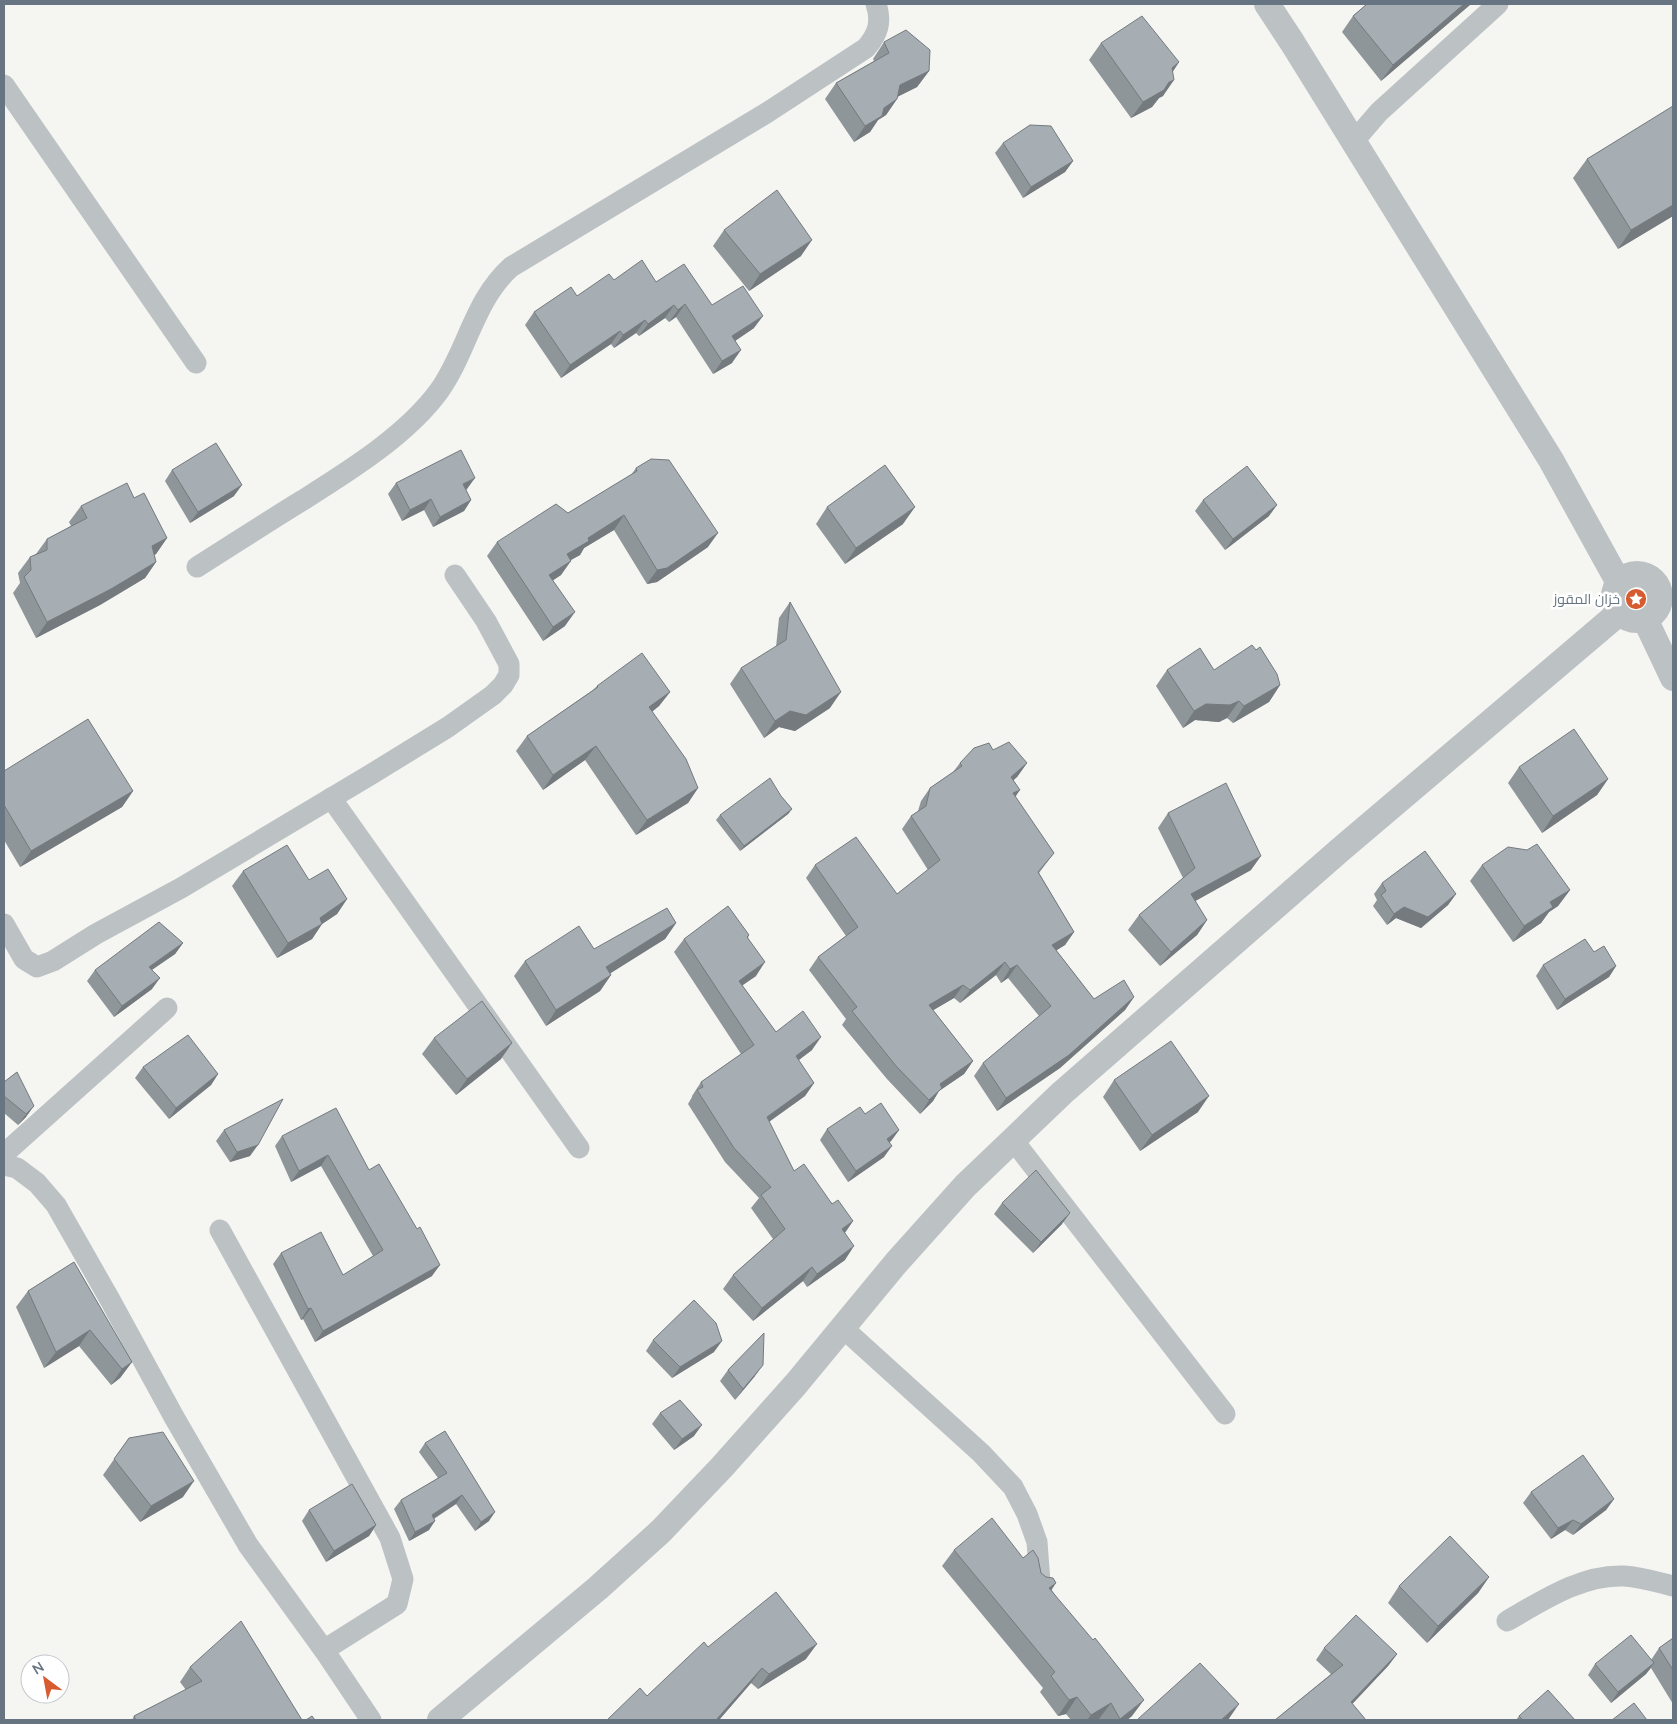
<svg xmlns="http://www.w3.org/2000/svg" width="1677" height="1724" font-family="'Nunito Sans',Cairo,sans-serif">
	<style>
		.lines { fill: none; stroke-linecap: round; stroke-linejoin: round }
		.minor { stroke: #bcc1c4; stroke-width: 21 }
		.tertiary { stroke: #bcc1c4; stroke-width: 26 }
		.wall { fill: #8f969a }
		.shaded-wall { fill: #747a7d }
		.building { fill: #a6aeb3; stroke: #747a7d }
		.labels { text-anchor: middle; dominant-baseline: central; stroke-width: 5; stroke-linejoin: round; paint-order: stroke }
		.poi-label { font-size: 14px; fill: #667581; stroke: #fff; text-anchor: end }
	</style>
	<rect width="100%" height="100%" fill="#f5f5f2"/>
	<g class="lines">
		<g class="minor">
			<polyline points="4,85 196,363"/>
			<polyline points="1354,141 1379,112 1498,4"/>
			<path d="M197,567C232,545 267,522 303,500C349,471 407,435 439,391C467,352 474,300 511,267L768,112L866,48C878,34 882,22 876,4"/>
			<polyline points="331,798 579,1148"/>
			<polyline points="4,924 24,959 37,967 53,961 96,934 181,888 370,775 448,727 493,695 503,685 509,675 509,664 486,621 455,575"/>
			<polyline points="1013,1140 1225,1414"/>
			<polyline points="4,1154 167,1008"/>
			<polyline points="4,1165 17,1168 37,1183 56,1205 109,1298 174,1417 248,1545 324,1650 371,1720"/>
			<polyline points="220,1230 390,1538 403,1579 397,1604 324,1650"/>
			<polyline points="843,1328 981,1453 1013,1487 1027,1514 1037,1542 1040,1582"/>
			<path d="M1507,1621C1542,1601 1582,1574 1624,1576C1641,1577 1657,1582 1673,1586"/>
		</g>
		<g class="tertiary">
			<polyline points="1267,4 1292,42 1551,460 1619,583"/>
			<circle cx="1637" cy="597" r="23"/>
			<polyline points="1645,619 1673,678"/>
			<polyline points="440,1720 598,1588 661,1531 722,1467 796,1384 896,1263 965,1186 1062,1093 1340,850 1619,613"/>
		</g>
	</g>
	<g class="wall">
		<polygon points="1367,4 1471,4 1381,81 1342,32 1353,16"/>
		<polygon points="884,42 929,71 917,87 897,97 897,99 886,115 878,120 870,132 854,142 825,99 836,83 874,61 873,59"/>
		<polygon points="1101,43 1179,62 1173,71 1163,96 1159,98 1152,107 1131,118 1089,60"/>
		<polygon points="1673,104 1673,216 1618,249 1573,178 1587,159 1671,108"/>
		<polygon points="1003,143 1073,161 1065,172 1023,198 995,153"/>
		<polygon points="724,230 801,256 749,291 713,246"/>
		<polygon points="614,280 656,282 712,305 754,328 735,341 732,363 713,374 676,317 669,322 665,318 639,336 636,333 614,348 611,344 561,378 525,325 534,312 577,296"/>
		<polygon points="636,468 708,547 657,582 647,584 614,530 584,548 580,555 570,560 561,575 553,580 565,626 543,641 487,556 497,542 568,513 631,475"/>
		<polygon points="172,470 234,496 190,523 165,481"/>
		<polygon points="396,483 467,489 466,490 471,500 464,511 433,527 424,510 402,521 388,494"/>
		<polygon points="134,498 167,538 156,554 154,555 156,562 145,578 100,605 36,638 13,593 20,583 18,573 30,557 36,554 47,539 71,526 69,522 81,506"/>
		<polygon points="1203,500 1269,516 1225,550 1195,511"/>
		<polygon points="827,507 903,524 845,564 816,524"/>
		<polygon points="790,602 830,708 795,731 779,727 764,738 730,684 741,668 776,647 779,618"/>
		<polygon points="1167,670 1214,670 1280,685 1269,702 1233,723 1227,718 1219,722 1195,720 1183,728 1156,686"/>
		<polygon points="597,686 670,692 659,706 652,712 698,788 688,803 636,835 585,760 543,790 516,751 527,736 593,690"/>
		<polygon points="993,750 1027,763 1017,777 1013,780 1015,797 1054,853 1039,873 1074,932 1065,945 1056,950 1094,999 1134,997 1125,1010 1060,1068 997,1111 974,1076 983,1063 1039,1016 1008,978 1001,983 996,975 960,1003 954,998 933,1010 973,1061 964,1074 939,1091 933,1101 920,1114 887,1079 842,1025 846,1019 809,970 818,957 846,936 806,878 815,865 897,894 928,870 902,829 911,816 918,811 921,801 930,788 953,772 960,763"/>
		<polygon points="1519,767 1608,779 1597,795 1542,833 1508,783"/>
		<polygon points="4,771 133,791 122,807 20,867 4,840"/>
		<polygon points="781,796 792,809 788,814 740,851 716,820 720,815"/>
		<polygon points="1168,813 1251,870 1195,901 1207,920 1197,935 1160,966 1128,930 1139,915 1183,878 1158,828"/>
		<polygon points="1482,865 1570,890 1558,906 1549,912 1541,923 1513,942 1470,881"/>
		<polygon points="243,871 309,880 347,899 337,914 322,924 312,939 277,958 232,886"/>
		<polygon points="1382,883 1456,894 1448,905 1421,928 1396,918 1387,925 1373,906 1377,900 1374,894"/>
		<polygon points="676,923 665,939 610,973 611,975 600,991 546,1026 514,976 525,961 594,949"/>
		<polygon points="749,935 748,938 756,976 742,985 776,1032 812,1050 798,1060 814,1083 805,1096 769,1122 794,1171 853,1221 845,1233 845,1260 807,1287 803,1281 753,1321 723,1289 733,1275 773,1239 751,1208 759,1198 725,1162 688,1104 692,1097 692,1096 701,1082 741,1054 674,952 684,939"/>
		<polygon points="183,943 175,954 152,970 152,989 114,1017 87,981 95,970"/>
		<polygon points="1594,952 1616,966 1609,977 1557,1010 1536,976 1543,965"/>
		<polygon points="434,1038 501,1059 456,1095 422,1054"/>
		<polygon points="143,1067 218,1074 211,1085 169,1119 135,1078"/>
		<polygon points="17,1072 26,1117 18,1125 4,1113 4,1082"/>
		<polygon points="1114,1080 1198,1112 1140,1151 1103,1097"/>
		<polygon points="865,1114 899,1130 891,1141 889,1143 884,1157 848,1182 820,1140 827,1129"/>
		<polygon points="224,1130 250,1156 230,1162 216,1141"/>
		<polygon points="282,1136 369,1170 432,1276 315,1342 303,1319 301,1320 273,1264 281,1253 343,1275 373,1256 321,1166 291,1182 275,1146"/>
		<polygon points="1002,1203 1062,1224 1033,1253 994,1214"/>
		<polygon points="74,1262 132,1362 120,1378 111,1385 79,1346 44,1368 16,1307 28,1291"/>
		<polygon points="653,1340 714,1352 672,1378 646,1351"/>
		<polygon points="728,1370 755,1376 735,1400 720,1381"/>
		<polygon points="660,1413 694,1436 674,1450 652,1424"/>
		<polygon points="129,1438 183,1497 140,1522 103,1475"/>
		<polygon points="425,1443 489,1521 475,1531 456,1504 434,1519 429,1530 409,1541 394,1509 401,1500 438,1478 419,1452"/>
		<polygon points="1531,1492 1614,1499 1606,1510 1573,1535 1565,1530 1551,1539 1523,1503"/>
		<polygon points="309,1510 376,1525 369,1536 326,1562 302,1521"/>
		<polygon points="954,1550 1041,1573 1132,1716 1127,1720 1100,1720 1099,1719 1098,1720 1071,1720 1066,1714 1058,1716 1040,1692 1043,1688 942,1566"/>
		<polygon points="1489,1577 1478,1593 1427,1643 1388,1603 1399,1586"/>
		<polygon points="1673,1638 1673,1704 1651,1668 1646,1674 1611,1703 1588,1675 1595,1664 1651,1660 1659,1648"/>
		<polygon points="708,1647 806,1659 758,1689 751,1683 719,1720 607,1720 647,1696"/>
		<polygon points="1324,1648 1397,1654 1388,1666 1352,1703 1275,1720 1331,1674 1316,1660"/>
		<polygon points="190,1667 302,1720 132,1720 134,1716 186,1690 180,1682"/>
		<polygon points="1519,1716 1575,1720 1516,1720"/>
	</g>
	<g class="shaded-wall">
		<polygon points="1464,4 1471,4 1381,81 1393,65"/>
		<polygon points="1179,62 1168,79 1172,68"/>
		<polygon points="929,71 917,87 889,101 900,85"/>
		<polygon points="1174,80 1163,96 1159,98 1152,107 1131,118 1143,102 1169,82"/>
		<polygon points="897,99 886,115 878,120 870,132 854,142 865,126 884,108"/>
		<polygon points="1073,161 1065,172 1023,198 1031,187"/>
		<polygon points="1673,205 1673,216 1618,249 1631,230"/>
		<polygon points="812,240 801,256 749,291 760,274"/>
		<polygon points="685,304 676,317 669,322 678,310"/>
		<polygon points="674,305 665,318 639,336 648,324"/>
		<polygon points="763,316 754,328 723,349 732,336"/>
		<polygon points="645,320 636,333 614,348 623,335"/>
		<polygon points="620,331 611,344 561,378 570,365"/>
		<polygon points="741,350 732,363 713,374 722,361"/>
		<polygon points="475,478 467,489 456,495 463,484"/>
		<polygon points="242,485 234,496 190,523 198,512"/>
		<polygon points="431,499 424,510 402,521 410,510"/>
		<polygon points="471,500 464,511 433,527 440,517"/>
		<polygon points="1277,505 1269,516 1225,550 1233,539"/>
		<polygon points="915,507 903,524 845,564 856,548"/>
		<polygon points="624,515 614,530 584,548 580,555 557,568 567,554 588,538"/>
		<polygon points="718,533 708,547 657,582 647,584 657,570"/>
		<polygon points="167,538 156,554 141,562 152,546"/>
		<polygon points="571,561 561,575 540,589 549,575"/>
		<polygon points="156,562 145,578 100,605 36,638 47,622"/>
		<polygon points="575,612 565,626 543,641 553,627"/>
		<polygon points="1280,685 1269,702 1233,723 1244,706"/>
		<polygon points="670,692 659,706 638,722 649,707"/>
		<polygon points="841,692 830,708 795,731 779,727 764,738 775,721 790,711"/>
		<polygon points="1239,701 1227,718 1219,722 1195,720 1183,728 1194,711 1206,704"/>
		<polygon points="596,746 585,760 543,790 553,775"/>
		<polygon points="1027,763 1017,777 1002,791 1011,777"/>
		<polygon points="1608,779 1597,795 1542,833 1553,816"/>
		<polygon points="698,788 688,803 636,835 647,820"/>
		<polygon points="1020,790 1011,803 1013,793"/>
		<polygon points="133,791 122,807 20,867 31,851"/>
		<polygon points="792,809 788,814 740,851 744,846"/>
		<polygon points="1261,856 1251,870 1181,909 1191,894"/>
		<polygon points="1570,890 1558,906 1549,912 1541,923 1513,942 1524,926 1550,902"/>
		<polygon points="1456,894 1448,905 1421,928 1396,918 1387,925 1394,914 1404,907"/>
		<polygon points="347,899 337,914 322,924 312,939 277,958 288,943 320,918"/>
		<polygon points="1207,920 1197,935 1160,966 1171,952"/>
		<polygon points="676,923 665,939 595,983 606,967"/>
		<polygon points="1074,932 1065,945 1043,959 1052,945"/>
		<polygon points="183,943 175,954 141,977 149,967"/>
		<polygon points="765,962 756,976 730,994 739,981"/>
		<polygon points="1005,962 996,975 960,1003 970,990"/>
		<polygon points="1017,965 1008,978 1001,983 1010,969"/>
		<polygon points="1616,966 1609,977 1557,1010 1565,999"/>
		<polygon points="611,975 600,991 546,1026 556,1010"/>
		<polygon points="160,978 152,989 114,1017 122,1006"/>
		<polygon points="963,985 954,998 920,1018 929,1005"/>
		<polygon points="1134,997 1125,1010 1060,1068 997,1111 1006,1098"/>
		<polygon points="821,1037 812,1050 786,1070 796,1056"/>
		<polygon points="512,1043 501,1059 456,1095 467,1079"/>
		<polygon points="973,1061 964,1074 939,1091 933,1101 920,1114 940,1084"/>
		<polygon points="218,1074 211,1085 169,1119 176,1108"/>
		<polygon points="814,1083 805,1096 757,1130 767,1117"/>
		<polygon points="1209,1096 1198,1112 1140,1151 1152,1135"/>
		<polygon points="34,1106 26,1117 18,1125 26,1114"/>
		<polygon points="899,1130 891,1141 879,1150 887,1139"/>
		<polygon points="258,1145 250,1156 230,1162 237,1152"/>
		<polygon points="892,1146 884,1157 848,1182 856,1171"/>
		<polygon points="328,1155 321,1166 291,1182 299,1171"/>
		<polygon points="1070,1213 1062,1224 1033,1253 1041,1242"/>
		<polygon points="853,1221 843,1235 842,1229"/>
		<polygon points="854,1246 845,1260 807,1287 817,1274"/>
		<polygon points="440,1265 432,1276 315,1342 323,1331"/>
		<polygon points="812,1267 803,1281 753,1321 762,1308"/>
		<polygon points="311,1308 303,1319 301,1320 308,1309"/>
		<polygon points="90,1330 79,1346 44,1368 56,1352"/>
		<polygon points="722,1341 714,1352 672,1378 680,1367"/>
		<polygon points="132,1362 120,1378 111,1385 122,1369"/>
		<polygon points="763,1365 755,1376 735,1400 743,1389"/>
		<polygon points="702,1425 694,1436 674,1450 682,1439"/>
		<polygon points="194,1481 183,1497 140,1522 151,1506"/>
		<polygon points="462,1495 456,1504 426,1523 432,1515"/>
		<polygon points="1614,1499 1606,1510 1573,1535 1581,1524"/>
		<polygon points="495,1512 489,1521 475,1531 481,1522"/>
		<polygon points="1573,1520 1565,1530 1551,1539 1558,1528"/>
		<polygon points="435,1521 429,1530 409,1541 415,1532"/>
		<polygon points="376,1525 369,1536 326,1562 334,1551"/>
		<polygon points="1489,1577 1478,1593 1427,1643 1438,1626"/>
		<polygon points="1056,1583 1045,1600 1049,1588"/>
		<polygon points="817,1644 806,1659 758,1689 769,1674"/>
		<polygon points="1397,1654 1388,1666 1343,1714 1351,1702"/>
		<polygon points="1654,1663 1646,1674 1611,1703 1618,1692"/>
		<polygon points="762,1668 751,1683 719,1720 716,1720"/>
		<polygon points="1077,1697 1066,1714 1058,1716 1069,1700"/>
		<polygon points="1144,1700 1132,1716 1127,1720 1119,1720"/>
		<polygon points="1111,1703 1099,1719 1098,1720 1087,1720 1091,1715"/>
		<polygon points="1239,1704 1228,1720 1221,1720"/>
	</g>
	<g class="building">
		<polygon points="1367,4 1464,4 1393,65 1353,16"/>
		<polygon points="1142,16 1179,62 1172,68 1174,80 1169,82 1164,90 1143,102 1101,43"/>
		<polygon points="906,30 930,50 929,71 900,85 897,99 884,108 882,116 865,126 836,83 889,53 884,42"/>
		<polygon points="1673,106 1673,205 1631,230 1587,159"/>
		<polygon points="1030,125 1051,126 1073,161 1031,187 1003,143"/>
		<polygon points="777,190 812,240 760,274 724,230"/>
		<polygon points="642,260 656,282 684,264 712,305 743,286 763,316 732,336 741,350 722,361 685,304 678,310 674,305 648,324 645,320 623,335 620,331 570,365 534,312 571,287 577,296 609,274 614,280"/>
		<polygon points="216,443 242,485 198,512 172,470"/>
		<polygon points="461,450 475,478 463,484 471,500 440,517 431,499 410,510 396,483"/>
		<polygon points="651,459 669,460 718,533 667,568 657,570 624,515 588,538 589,541 567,554 571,561 549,575 575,612 553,627 497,542 556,504 568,513 637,471 636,468"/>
		<polygon points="885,465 915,507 856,548 827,507"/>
		<polygon points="1247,466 1277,505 1233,539 1203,500"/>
		<polygon points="127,483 134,498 144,493 167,538 152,546 156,562 111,589 47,622 24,577 31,570 30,557 47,550 47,539 87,518 81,506"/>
		<polygon points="790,602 841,692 806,715 790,711 775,721 741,668 786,640"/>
		<polygon points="1252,645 1256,650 1260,647 1277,674 1280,685 1244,706 1239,701 1230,705 1206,704 1194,711 1167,670 1200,648 1214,670"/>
		<polygon points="642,653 670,692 649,707 686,759 698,788 647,820 596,746 553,775 527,736 598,687 597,686"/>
		<polygon points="88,719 133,791 31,851 4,805 4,771"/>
		<polygon points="1574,729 1608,779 1553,816 1519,767"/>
		<polygon points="1009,742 1027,763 1011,777 1020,790 1013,793 1054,853 1038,872 1074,932 1052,945 1094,999 1124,980 1134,997 1069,1055 1006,1098 983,1063 1051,1006 1017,965 1010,969 1005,962 970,990 963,985 929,1005 973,1061 940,1084 942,1088 929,1100 896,1066 852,1011 857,1007 818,957 858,927 815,865 856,837 897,894 940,860 911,816 926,806 930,788 962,766 960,763 974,748 989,743 993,750"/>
		<polygon points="770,778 781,796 792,809 744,846 720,815"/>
		<polygon points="1226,783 1261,856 1191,894 1207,920 1171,952 1139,915 1195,868 1168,813"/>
		<polygon points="1537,844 1570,890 1550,902 1553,907 1524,926 1482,865 1508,847 1527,850"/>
		<polygon points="287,845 309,880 328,869 347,899 320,918 322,924 288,943 243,871"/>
		<polygon points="1425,851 1456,894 1428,917 1404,907 1394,914 1381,895 1386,891 1382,883"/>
		<polygon points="728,906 749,935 747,937 765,962 739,981 776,1032 803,1011 821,1037 796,1056 814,1083 767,1117 794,1171 804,1164 832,1204 838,1200 853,1221 842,1229 854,1246 817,1274 812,1267 762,1308 733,1275 785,1229 761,1195 771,1187 734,1148 697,1090 703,1087 701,1082 754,1045 684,939"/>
		<polygon points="667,908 676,923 606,967 611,975 556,1010 525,961 579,926 594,949"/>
		<polygon points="159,922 183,943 149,967 160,978 122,1006 95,970"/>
		<polygon points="1585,939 1594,952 1604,946 1616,966 1565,999 1543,965"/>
		<polygon points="482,1001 512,1043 467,1079 434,1038"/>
		<polygon points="188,1035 218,1074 176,1108 143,1067"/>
		<polygon points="1171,1041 1209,1096 1152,1135 1114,1080"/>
		<polygon points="17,1072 34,1106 26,1114 4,1096 4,1082"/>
		<polygon points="283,1099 258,1145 237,1152 224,1130"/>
		<polygon points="881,1103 899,1130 887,1139 892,1146 856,1171 827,1129 860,1107 865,1114"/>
		<polygon points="336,1108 369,1170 379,1164 417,1229 420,1227 440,1265 323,1331 311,1308 308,1309 281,1253 321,1232 343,1275 383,1250 328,1155 299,1171 282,1136"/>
		<polygon points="1036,1170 1070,1213 1041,1242 1002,1203"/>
		<polygon points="74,1262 132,1362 122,1369 90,1330 56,1352 28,1291"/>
		<polygon points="694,1300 716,1323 722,1341 680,1367 653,1340"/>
		<polygon points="764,1333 763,1365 743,1389 728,1370"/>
		<polygon points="680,1400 702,1425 682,1439 660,1413"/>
		<polygon points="445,1431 495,1512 481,1522 462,1495 432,1515 435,1521 415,1532 401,1500 447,1473 425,1443"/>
		<polygon points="163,1432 194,1481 151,1506 114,1459 129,1438"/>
		<polygon points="1583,1455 1614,1499 1581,1524 1573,1520 1558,1528 1531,1492"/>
		<polygon points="352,1484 376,1525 334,1551 309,1510"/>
		<polygon points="992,1518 1023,1558 1033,1550 1038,1558 1041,1573 1046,1577 1053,1578 1056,1583 1049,1588 1093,1640 1095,1638 1144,1700 1120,1719 1111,1703 1091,1715 1077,1697 1069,1700 1051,1676 1055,1672 954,1550"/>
		<polygon points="1450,1536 1489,1577 1438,1626 1399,1586"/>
		<polygon points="776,1592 817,1644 769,1674 762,1668 716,1720 607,1720 640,1688 647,1696 704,1642 708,1647"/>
		<polygon points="1356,1615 1397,1654 1351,1702 1366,1720 1275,1720 1343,1665 1324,1648"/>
		<polygon points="241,1621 302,1720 136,1720 134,1716 202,1681 190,1667"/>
		<polygon points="1631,1635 1654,1663 1618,1692 1595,1664"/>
		<polygon points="1673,1638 1673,1670 1659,1648"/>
		<polygon points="1200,1663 1239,1704 1221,1720 1139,1720 1138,1719"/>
		<polygon points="1548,1690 1575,1720 1523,1720 1519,1716"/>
		<polygon points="1634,1703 1647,1720 1612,1720"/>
		<polygon points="312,1716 315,1720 306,1720"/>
	</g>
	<defs>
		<g id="sight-disc" transform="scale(1.125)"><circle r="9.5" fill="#d75b30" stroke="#fff"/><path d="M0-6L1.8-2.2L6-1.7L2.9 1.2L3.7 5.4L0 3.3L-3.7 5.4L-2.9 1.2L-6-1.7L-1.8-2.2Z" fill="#fff"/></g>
	</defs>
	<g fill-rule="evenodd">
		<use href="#sight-disc" x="1636" y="599"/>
	</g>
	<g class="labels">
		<g class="poi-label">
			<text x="1620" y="599">خزان المقوز</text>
		</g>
	</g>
	<rect width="1677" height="1724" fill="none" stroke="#667581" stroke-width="10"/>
	<g transform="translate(45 1679) rotate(328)"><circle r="24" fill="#ffffff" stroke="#c2c8cd"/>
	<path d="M0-4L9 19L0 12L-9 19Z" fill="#d75b30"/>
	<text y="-8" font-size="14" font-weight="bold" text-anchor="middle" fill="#667581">N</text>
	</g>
</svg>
